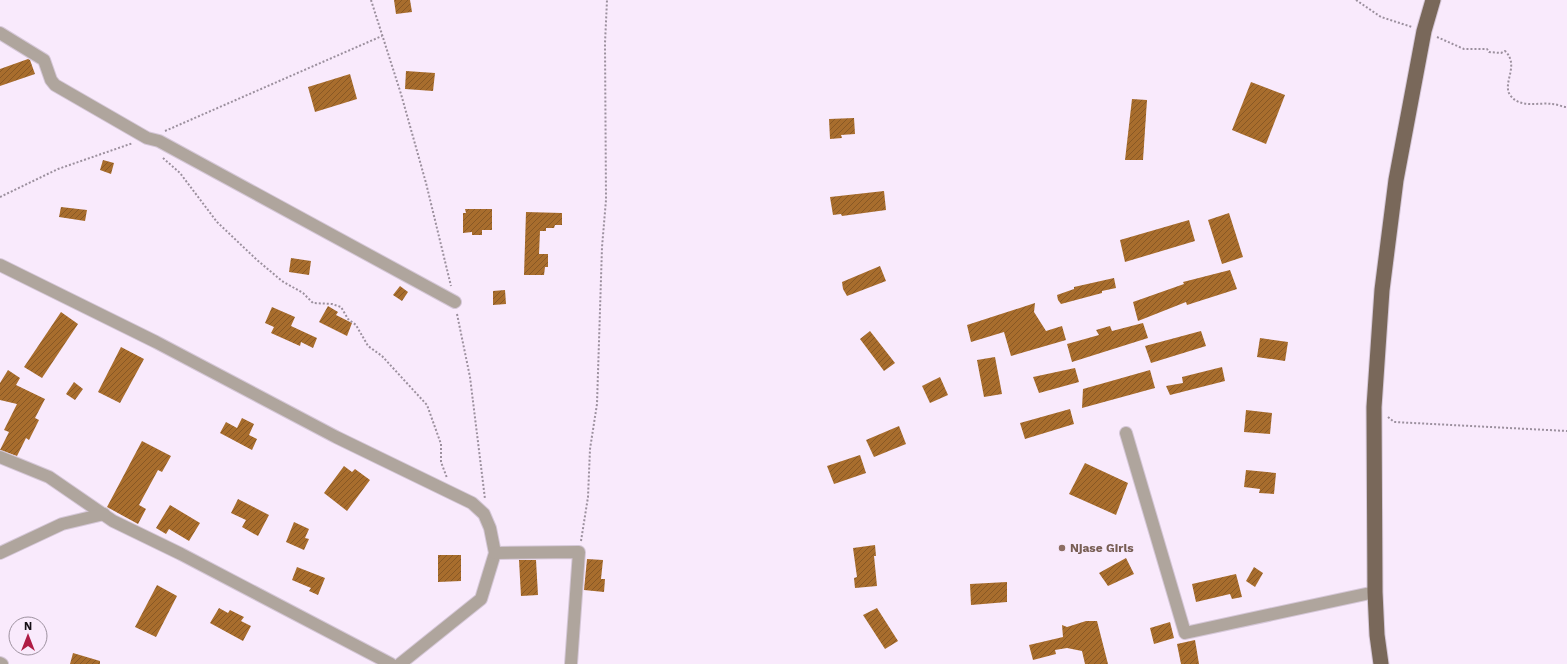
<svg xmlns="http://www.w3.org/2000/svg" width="1567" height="664" font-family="'Work Sans',sans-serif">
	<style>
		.building { fill: url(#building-hatch) }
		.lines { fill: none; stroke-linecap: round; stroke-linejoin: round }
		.minor-casing { stroke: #d5c7d7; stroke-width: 14 }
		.major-casing { stroke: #d5c7d7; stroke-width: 17 }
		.path { stroke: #9c909e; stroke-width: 2; stroke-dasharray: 2 2; stroke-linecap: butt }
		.minor { stroke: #afa59d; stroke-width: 12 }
		.major { stroke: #79685a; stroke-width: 15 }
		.education-dot { fill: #8d6e63; stroke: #f9eafc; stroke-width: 1.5 }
		.labels { text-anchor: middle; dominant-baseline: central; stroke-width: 3.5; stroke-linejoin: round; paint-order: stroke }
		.education-label { font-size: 12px; font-weight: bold; fill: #785e54; stroke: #f9eafc; text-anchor: start }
	</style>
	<defs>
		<pattern id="building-hatch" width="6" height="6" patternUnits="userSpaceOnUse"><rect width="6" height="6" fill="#a86d2d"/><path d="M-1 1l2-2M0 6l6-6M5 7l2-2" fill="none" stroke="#885825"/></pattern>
	</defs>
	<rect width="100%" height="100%" fill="#f9eafc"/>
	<g class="building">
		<polygon points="394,0 410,0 412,12 396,14"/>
		<polygon points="28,59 30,60 35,74 0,86 0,69"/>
		<polygon points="406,71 435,73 433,91 405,89"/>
		<polygon points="350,74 357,99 315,112 308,87"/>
		<polygon points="1251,82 1285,95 1266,144 1232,130"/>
		<polygon points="1132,99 1147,100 1143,160 1125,160"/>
		<polygon points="854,118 855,134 841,135 842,138 830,139 829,119"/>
		<polygon points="103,160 114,163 111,174 100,170"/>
		<polygon points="884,191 886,210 842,216 841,214 833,215 830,197"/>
		<polygon points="61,207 87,210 85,221 59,217"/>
		<polygon points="465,209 492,209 492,230 482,230 482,235 472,235 472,232 463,233 463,213 466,213"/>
		<polygon points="526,212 562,213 562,225 555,225 554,228 546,228 546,231 540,231 539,254 548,254 548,267 545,267 544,275 524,275"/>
		<polygon points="1229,213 1243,257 1222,264 1208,220"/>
		<polygon points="1189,220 1195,241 1125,262 1120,240"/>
		<polygon points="291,258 311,261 309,275 289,272"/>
		<polygon points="880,266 886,281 847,296 843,289 842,282"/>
		<polygon points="1230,270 1237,289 1187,305 1186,302 1138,321 1133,302 1184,284 1183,282"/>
		<polygon points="1114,278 1116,288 1102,291 1102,293 1061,304 1058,300 1057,295 1074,289 1074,287"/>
		<polygon points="400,286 408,292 402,301 393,295"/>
		<polygon points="505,290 506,304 493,305 493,291"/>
		<polygon points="1035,303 1034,312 1046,331 1062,326 1066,340 1011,356 1004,332 971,342 967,325"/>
		<polygon points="328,306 338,312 336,315 352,323 347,336 319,322"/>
		<polygon points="272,307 295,317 291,326 317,338 313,348 301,342 300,346 271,333 274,327 265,323"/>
		<polygon points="61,312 78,324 42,378 24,367"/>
		<polygon points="1143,323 1148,338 1072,362 1067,344 1099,335 1096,330 1110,326 1112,331"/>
		<polygon points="870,331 895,363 884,371 860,339"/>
		<polygon points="1201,331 1206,346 1151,363 1145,346"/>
		<polygon points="1260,338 1288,342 1285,361 1257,357"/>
		<polygon points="121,347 144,359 120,403 98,392"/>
		<polygon points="995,357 1002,394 984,397 977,360"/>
		<polygon points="1222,367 1225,381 1170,395 1166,386 1183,383 1182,377"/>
		<polygon points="1075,368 1079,382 1039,393 1033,377"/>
		<polygon points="8,370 20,378 16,385 45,399 35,418 39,420 29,440 26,438 17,456 0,450 9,432 4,430 17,404 0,400 0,383"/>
		<polygon points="1150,370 1155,388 1082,408 1083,389"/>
		<polygon points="940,377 948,395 930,403 922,386"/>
		<polygon points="74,382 83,389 75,400 66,394"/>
		<polygon points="1070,409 1074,424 1025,439 1020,423"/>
		<polygon points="1246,410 1272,413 1270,434 1244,432"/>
		<polygon points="242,418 254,424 249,435 257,439 252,450 220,433 226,422 237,428"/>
		<polygon points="899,426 906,444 874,457 866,440"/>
		<polygon points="142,441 171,456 162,472 158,470 139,505 146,509 138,524 107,507"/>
		<polygon points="860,455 866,473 834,484 827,466"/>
		<polygon points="1085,463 1128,483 1116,515 1069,494"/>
		<polygon points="344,466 352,472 355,469 370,480 347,511 324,493"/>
		<polygon points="1246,470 1276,473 1274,494 1259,493 1260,489 1244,487"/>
		<polygon points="238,499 269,515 258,536 242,527 246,520 231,513"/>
		<polygon points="170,505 200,523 189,541 169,529 166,534 156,528"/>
		<polygon points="294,522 309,529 305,538 309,539 304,550 286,542"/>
		<polygon points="875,545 876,556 874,556 877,586 855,588 854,578 857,577 853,548"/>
		<polygon points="438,555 461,555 461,581 438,582"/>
		<polygon points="1126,558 1134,574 1108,586 1099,573"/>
		<polygon points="587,559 603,560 601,579 605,579 604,592 584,590"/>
		<polygon points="519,560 536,560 538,595 521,596"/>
		<polygon points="297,567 325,578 318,595 309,591 311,588 292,580"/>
		<polygon points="1254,567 1263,573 1255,587 1246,581"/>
		<polygon points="1236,574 1242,597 1232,599 1230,594 1196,602 1192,584"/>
		<polygon points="1007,582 1007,602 971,605 970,584"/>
		<polygon points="157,585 177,596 156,637 135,627"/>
		<polygon points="219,608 228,613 230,610 244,617 241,621 251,626 243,641 210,623"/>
		<polygon points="877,608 898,641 885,649 863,615"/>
		<polygon points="1086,621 1097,621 1108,664 1085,664 1082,651 1067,648 1055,650 1056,654 1033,660 1029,645 1063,637 1062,625 1067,627"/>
		<polygon points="1170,622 1174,638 1154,644 1150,628"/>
		<polygon points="1195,640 1199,664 1181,664 1177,644"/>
		<polygon points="73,653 100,661 100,664 70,664"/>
	</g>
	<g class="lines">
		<g class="minor-casing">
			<g id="minor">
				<polyline points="0,33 44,60 51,80 55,85 147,138 159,141 455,302"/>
				<polyline points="0,265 156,342 336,437 472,503 484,514 490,528 495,553 481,599 400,664"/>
				<polyline points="1126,433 1185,633 1375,592"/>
				<polyline points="0,457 49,477 113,521 181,554 391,664"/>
				<polyline points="0,553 62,524 104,514"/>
				<polyline points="495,553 579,552 571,664"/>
				<polyline points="0,663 2,664"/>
			</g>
		</g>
		<g class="major-casing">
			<polyline id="major" points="1381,664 1377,635 1375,592 1374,407 1382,290 1396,180 1424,31 1433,0"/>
		</g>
		<g class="path">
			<polyline points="371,0 401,94 426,183 451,286"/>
			<polyline points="1356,0 1381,17 1412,27"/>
			<path d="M1437,37L1464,49H1487L1489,52L1501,53L1505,51C1520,65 1502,83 1510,95C1520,109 1539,102 1552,104C1557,104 1562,107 1567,107"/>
			<polyline points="165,131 382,36"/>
			<polyline points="163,158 180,173 217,222 257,260 282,281 303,293 313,303 332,304 341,307 348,319 356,325 368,346 382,356 427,405 441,444 441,462 447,478"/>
			<polyline points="0,197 58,169 133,143"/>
			<polyline points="457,314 470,377 485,499"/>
			<polyline points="1388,417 1394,422 1567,431"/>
			<polyline points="581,541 588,497 590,449 597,404 602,247 606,200 605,43 607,0"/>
		</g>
		<use href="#minor" class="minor"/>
		<use href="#major" class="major"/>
	</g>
	<circle class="education-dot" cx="1062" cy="548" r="4"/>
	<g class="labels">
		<g class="education-label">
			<text x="1070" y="548">Njase Girls</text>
		</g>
	</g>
	<g transform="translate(28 636)"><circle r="19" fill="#f9eafc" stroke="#9e92a0"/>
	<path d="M0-3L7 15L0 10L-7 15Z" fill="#af1c45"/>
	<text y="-6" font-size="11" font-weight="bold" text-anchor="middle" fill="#160f17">N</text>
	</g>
</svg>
